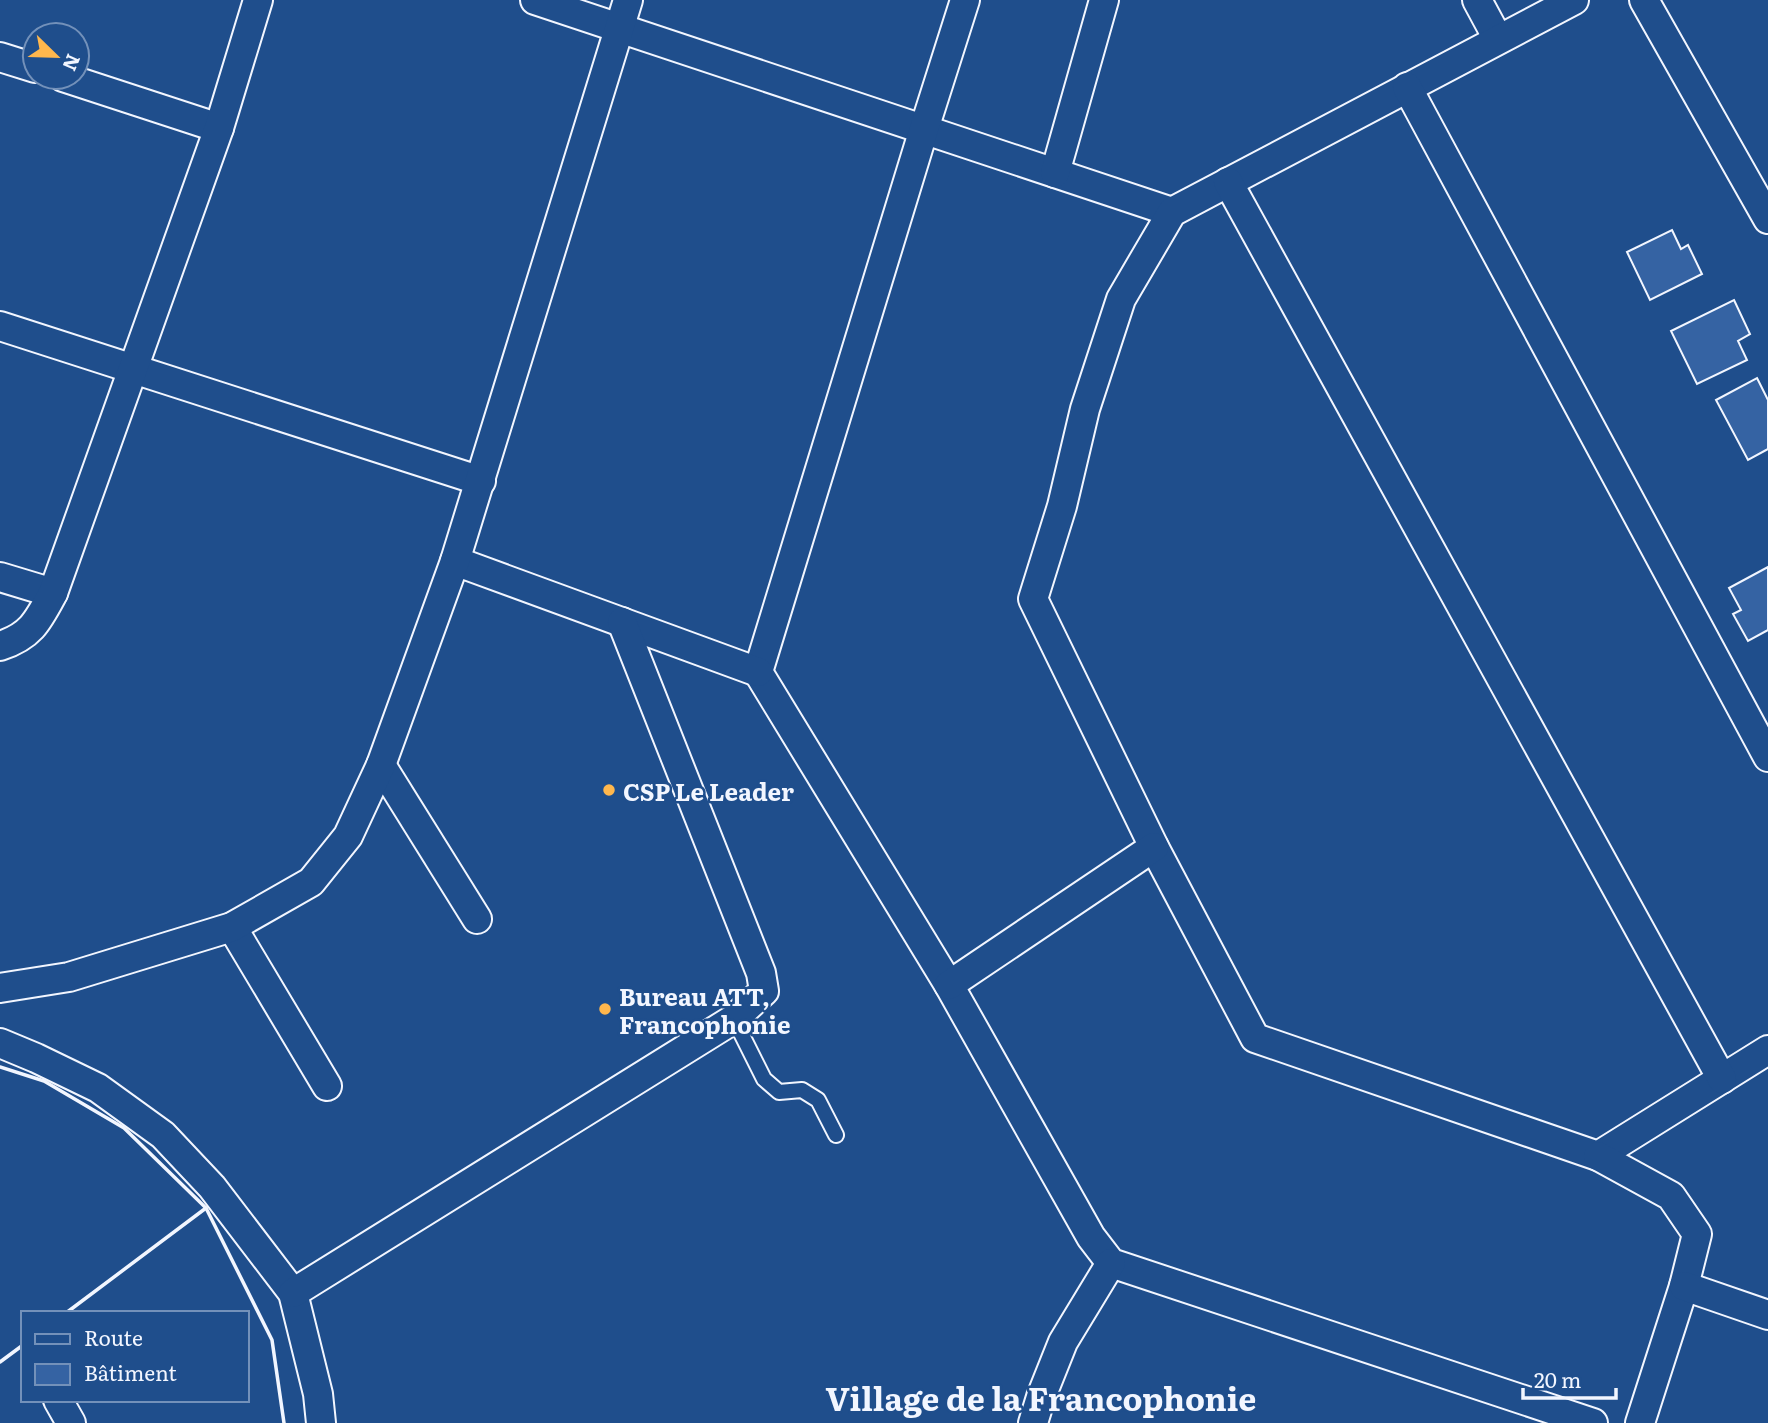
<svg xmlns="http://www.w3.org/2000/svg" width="1768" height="1423" font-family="Literata,serif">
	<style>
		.building { fill: #3563a3; stroke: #f2f6ff; stroke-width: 2 }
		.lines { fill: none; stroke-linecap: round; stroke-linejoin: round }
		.lane-casing { stroke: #f2f6ff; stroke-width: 18 }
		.street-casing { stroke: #f2f6ff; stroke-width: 32 }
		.lane { stroke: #1f4e8c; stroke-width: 14 }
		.street { stroke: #1f4e8c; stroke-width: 28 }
		.wall { stroke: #f2f6ff; stroke-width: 3.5 }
		.poi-dot { fill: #ffb74d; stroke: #1f4e8c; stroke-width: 2.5 }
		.labels { text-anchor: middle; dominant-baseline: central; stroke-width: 5; stroke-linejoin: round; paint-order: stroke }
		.poi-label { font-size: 24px; font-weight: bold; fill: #f2f6ff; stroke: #1f4e8c; text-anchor: start }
		.district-label { font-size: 32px; font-weight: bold; fill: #f2f6ff; stroke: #1f4e8c }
	</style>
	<rect width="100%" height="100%" fill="#1f4e8c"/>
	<g class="building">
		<polygon points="1672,230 1681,249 1688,245 1702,274 1650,300 1627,252"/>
		<polygon points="1734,300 1750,334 1738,341 1747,360 1697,384 1671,331"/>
		<polygon points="1757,378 1768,400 1768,449 1748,460 1716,400"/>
		<polygon points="1768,567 1768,630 1748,641 1733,614 1741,610 1729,588"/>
	</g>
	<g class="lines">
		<g class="lane-casing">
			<polyline id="lane" points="734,1019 764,1079 779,1092 802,1090 818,1100 836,1135"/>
		</g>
		<g class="street-casing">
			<g id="street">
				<polyline points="535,0 1172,212"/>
				<polyline points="965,0 924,129 758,672 949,985 1091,1237 1111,1263 1593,1423"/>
				<polyline points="1477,0 1498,39"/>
				<polyline points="1574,0 1172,212 1121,299 1085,409 1062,506 1033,599 1154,847 1255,1038 1598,1156 1768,1050"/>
				<polyline points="1644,0 1768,219"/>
				<polyline points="0,57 35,68"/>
				<polyline points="63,77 219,128"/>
				<polyline points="1407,87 1768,757"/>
				<polyline points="1055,173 1104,0"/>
				<polyline points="1228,182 1722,1079"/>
				<polyline points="0,326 481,481"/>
				<polyline points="455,561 758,672"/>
				<polyline points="0,577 53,593"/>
				<path d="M0,646C31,636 38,621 53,593L219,128L258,0"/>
				<polyline points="381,765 477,919"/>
				<polyline points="232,927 327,1086"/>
				<polyline points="949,985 1154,847"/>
				<polyline points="0,988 69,977 232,927 311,882 348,836 381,765 455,561 628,0"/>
				<polyline points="0,1043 36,1058 98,1088 163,1135 212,1187 293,1293 318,1394 321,1423"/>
				<polyline points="1598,1156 1671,1196 1697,1234 1684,1286 1640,1423"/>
				<polyline points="1684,1286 1768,1315"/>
				<polyline points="293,1293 734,1019 764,991 761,973 622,622"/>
				<polyline points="58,1400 71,1423"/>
				<polyline points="1033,1423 1041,1397 1063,1342 1111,1263"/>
			</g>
		</g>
		<use href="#lane" class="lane"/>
		<use href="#street" class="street"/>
		<g class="wall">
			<polyline points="0,1067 44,1081 124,1128 206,1208 272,1340 284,1423"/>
			<polyline points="66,1313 206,1208"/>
			<polyline points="0,1362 23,1345"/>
		</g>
	</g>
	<g class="poi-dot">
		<circle cx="609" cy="790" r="7"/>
		<circle cx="605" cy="1009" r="7"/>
	</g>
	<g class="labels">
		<g class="poi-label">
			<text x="623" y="790">CSP Le Leader</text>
			<text x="619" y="995">Bureau ATT,<tspan x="619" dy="28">Francophonie</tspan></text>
		</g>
		<g class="district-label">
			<text x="1041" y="1397">Village de la Francophonie</text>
		</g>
	</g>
	<rect x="21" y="1311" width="228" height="91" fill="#1f4e8c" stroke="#7391ba" stroke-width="2"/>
	<rect x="35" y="1334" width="35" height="10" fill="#1f4e8c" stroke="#7391ba" stroke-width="2"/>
	<text x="84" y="1346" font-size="21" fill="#f2f6ff">Route</text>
	<rect x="35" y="1364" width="35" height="21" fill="#3563a3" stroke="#7391ba" stroke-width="2"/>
	<text x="84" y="1381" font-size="21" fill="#f2f6ff">Bâtiment</text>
	<g transform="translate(56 56) rotate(113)"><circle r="33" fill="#1f4e8c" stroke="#7391ba" stroke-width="2"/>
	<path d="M0-5L12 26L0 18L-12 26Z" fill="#ffb74d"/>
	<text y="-10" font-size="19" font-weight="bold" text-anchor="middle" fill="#f2f6ff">N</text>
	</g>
	<path d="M1523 1388v10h93v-10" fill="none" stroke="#f2f6ff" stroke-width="3.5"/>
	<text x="1534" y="1388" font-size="21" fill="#f2f6ff" stroke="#1f4e8c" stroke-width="5" paint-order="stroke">20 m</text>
</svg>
